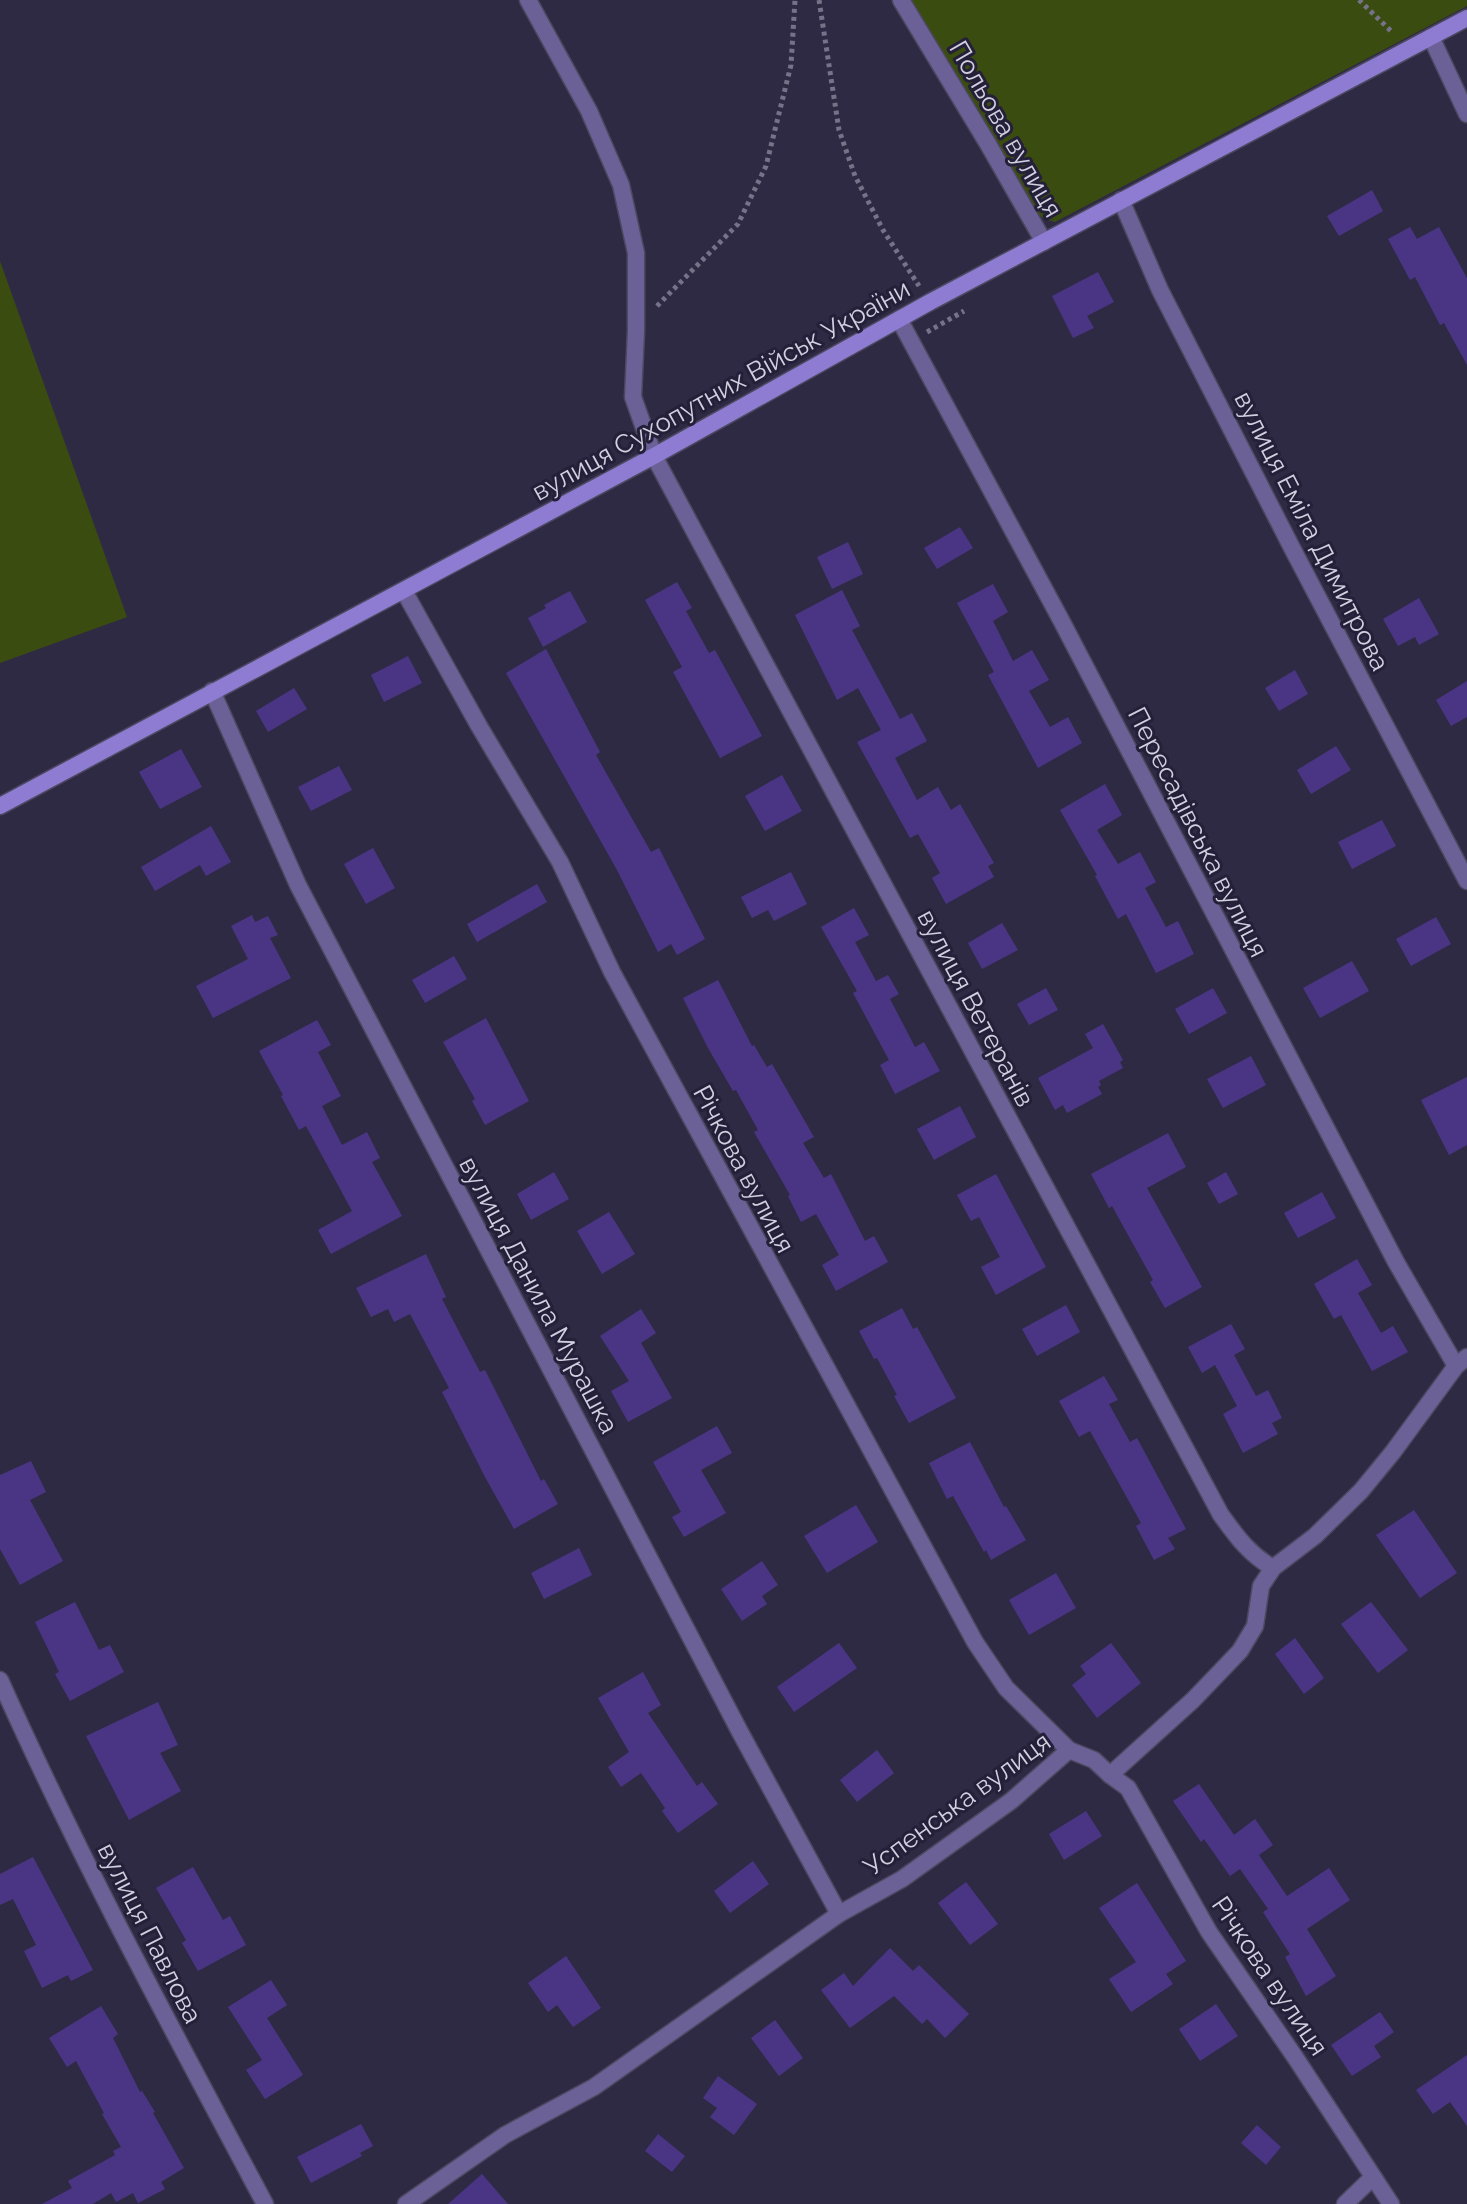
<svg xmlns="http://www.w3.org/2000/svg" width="1467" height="2204" font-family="Raleway,sans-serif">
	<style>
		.green { fill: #3b4c11 }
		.building { fill: #4a3584 }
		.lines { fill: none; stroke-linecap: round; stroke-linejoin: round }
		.street-casing { stroke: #4c4860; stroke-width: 19 }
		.secondary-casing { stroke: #4c4860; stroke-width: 19 }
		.path { stroke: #767288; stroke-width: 5; stroke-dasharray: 4 4; stroke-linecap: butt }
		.street { stroke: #6b6197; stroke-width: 16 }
		.secondary { stroke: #8e7cd2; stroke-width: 16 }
		.labels { text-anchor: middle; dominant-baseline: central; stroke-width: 6; stroke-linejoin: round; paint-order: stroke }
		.street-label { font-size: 26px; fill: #d1cfe0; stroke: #252039 }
	</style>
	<rect width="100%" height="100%" fill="#2f2a44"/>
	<g class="green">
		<polygon points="908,0 1467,0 1467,6 1055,222 1044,219 1038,214"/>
		<polygon points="0,261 127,617 0,663"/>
	</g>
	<g class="building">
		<polygon points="1372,190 1383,211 1339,236 1327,216"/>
		<polygon points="1410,227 1417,239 1439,227 1467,278 1467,365 1444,323 1440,325 1415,277 1410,280 1388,239"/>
		<polygon points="1098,272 1114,302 1087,316 1094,328 1073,338 1052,296"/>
		<polygon points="960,527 973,548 937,569 924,548"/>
		<polygon points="848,542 863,574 832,589 817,557"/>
		<polygon points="677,582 692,608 686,611 709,653 715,650 762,736 720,758 673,672 682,667 645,600"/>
		<polygon points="993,584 1008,612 993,621 1013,661 1032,650 1049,680 1029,691 1050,727 1068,717 1082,743 1038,768 988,675 994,672 957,603"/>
		<polygon points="842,590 860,626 852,630 900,719 912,713 927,741 895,758 917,800 938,787 951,810 960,804 994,863 988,866 994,877 946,904 932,878 940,873 918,834 910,838 857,742 881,730 858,688 837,700 795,615"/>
		<polygon points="570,591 587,622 543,647 528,618 546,608 544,605"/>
		<polygon points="1419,598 1439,634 1419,645 1415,637 1398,646 1383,619"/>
		<polygon points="546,649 600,752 596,755 651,852 659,848 705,939 677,955 671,944 658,952 617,870 506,673"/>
		<polygon points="408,656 422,683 384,702 371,675"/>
		<polygon points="1295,670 1308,694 1279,711 1265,688"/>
		<polygon points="1467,681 1467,717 1451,726 1436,700"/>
		<polygon points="294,688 307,709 268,732 256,711"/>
		<polygon points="1336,746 1351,770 1311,794 1297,770"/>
		<polygon points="181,749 202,787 160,809 139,772"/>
		<polygon points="339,766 352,790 311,811 298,787"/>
		<polygon points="782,775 802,811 765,831 745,796"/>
		<polygon points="1105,784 1122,815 1097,830 1118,864 1140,852 1156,882 1145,888 1166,927 1178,921 1194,954 1156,973 1126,914 1118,919 1095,876 1097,875 1060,810"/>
		<polygon points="1382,820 1396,846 1352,869 1338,842"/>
		<polygon points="211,826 231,862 206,876 200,865 155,891 141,867"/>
		<polygon points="373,848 395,888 366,904 344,864"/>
		<polygon points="791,872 807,904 774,921 768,910 752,918 741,897"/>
		<polygon points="537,884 547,902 477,942 467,924"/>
		<polygon points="854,908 869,935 855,942 876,981 888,975 899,994 890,999 915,1047 924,1042 940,1071 895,1094 880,1065 889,1060 853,993 857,991 821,927"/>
		<polygon points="252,915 255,922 268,916 278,935 270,938 291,978 213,1018 196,986 248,959 231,926"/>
		<polygon points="1436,917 1451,944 1411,966 1396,939"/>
		<polygon points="1002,923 1018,950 982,969 968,943"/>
		<polygon points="454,956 467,979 425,1003 412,980"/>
		<polygon points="1352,961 1369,991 1320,1018 1303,988"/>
		<polygon points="718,980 752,1046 754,1045 767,1067 772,1064 814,1137 803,1143 824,1178 831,1174 865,1241 874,1236 888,1262 836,1291 822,1265 839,1255 816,1214 801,1222 788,1196 790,1195 754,1132 758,1130 736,1090 733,1091 708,1048 683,998"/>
		<polygon points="1046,988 1058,1010 1029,1025 1017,1004"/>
		<polygon points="1213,988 1227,1013 1189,1034 1175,1009"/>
		<polygon points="486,1018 529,1101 485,1125 472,1101 475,1099 443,1042"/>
		<polygon points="317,1020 331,1045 318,1052 341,1096 322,1106 342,1145 367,1132 380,1158 372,1162 402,1216 331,1254 318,1230 352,1211 306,1126 299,1130 281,1096 283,1095 259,1051"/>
		<polygon points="1103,1024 1123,1060 1120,1062 1123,1068 1099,1081 1101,1085 1098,1087 1102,1094 1067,1113 1063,1105 1055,1110 1038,1078 1093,1048 1085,1034"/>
		<polygon points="1251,1056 1266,1085 1223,1108 1207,1079"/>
		<polygon points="1467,1077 1467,1145 1449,1155 1421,1100"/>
		<polygon points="960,1106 976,1137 934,1160 917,1129"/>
		<polygon points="1168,1133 1186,1167 1147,1188 1202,1287 1165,1308 1150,1282 1153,1280 1112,1206 1109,1208 1091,1174"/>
		<polygon points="554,1172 569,1199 531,1220 517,1194"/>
		<polygon points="1226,1172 1238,1194 1219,1204 1207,1183"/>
		<polygon points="996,1174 1046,1267 996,1295 981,1267 1000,1257 979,1217 971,1221 957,1195"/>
		<polygon points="1322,1192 1336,1218 1298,1238 1284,1213"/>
		<polygon points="609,1212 635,1254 602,1274 577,1231"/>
		<polygon points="426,1254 446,1297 442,1299 480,1372 485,1370 541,1481 544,1479 558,1504 514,1529 485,1477 442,1392 449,1388 410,1314 394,1322 388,1309 371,1317 356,1288"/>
		<polygon points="1357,1259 1372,1285 1358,1293 1381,1333 1393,1326 1408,1352 1372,1371 1341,1315 1334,1319 1314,1284"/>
		<polygon points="1066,1305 1080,1332 1037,1356 1022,1329"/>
		<polygon points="902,1308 913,1329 917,1327 956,1398 909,1423 894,1396 897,1395 877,1358 874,1359 859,1331"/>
		<polygon points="641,1309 656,1333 641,1343 672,1398 628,1422 611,1391 629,1381 600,1336"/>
		<polygon points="1231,1324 1245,1349 1234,1355 1256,1396 1268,1390 1282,1418 1272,1423 1278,1434 1243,1453 1223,1414 1237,1406 1215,1365 1202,1373 1188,1347"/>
		<polygon points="1104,1376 1118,1400 1109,1404 1130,1442 1137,1438 1186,1529 1168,1538 1175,1549 1154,1560 1136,1526 1141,1523 1090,1431 1079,1437 1059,1401"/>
		<polygon points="717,1426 732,1453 701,1470 726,1513 684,1537 672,1517 681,1512 653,1462"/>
		<polygon points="970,1442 1004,1507 1006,1506 1026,1540 991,1560 986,1550 984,1552 953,1496 947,1499 929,1463"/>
		<polygon points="31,1461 46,1492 30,1500 63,1561 20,1585 0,1549 0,1475"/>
		<polygon points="856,1505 878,1542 827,1573 804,1536"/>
		<polygon points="1414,1510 1457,1573 1420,1598 1376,1535"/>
		<polygon points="579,1548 592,1575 544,1599 531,1573"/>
		<polygon points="762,1561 778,1585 762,1596 767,1604 742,1621 721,1589"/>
		<polygon points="1056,1573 1076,1608 1029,1635 1009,1600"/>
		<polygon points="75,1602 99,1650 110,1645 124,1672 70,1701 55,1674 59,1672 35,1622"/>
		<polygon points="1371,1602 1408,1650 1378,1673 1341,1624"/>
		<polygon points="1295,1638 1324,1678 1304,1694 1275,1654"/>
		<polygon points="839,1643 857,1668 794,1712 777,1687"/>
		<polygon points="1111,1643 1141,1683 1097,1718 1072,1685 1086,1674 1080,1666"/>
		<polygon points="643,1672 661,1705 648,1713 697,1786 702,1782 718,1804 678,1833 662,1811 665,1808 641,1773 621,1787 608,1767 629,1752 598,1698"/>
		<polygon points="158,1702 178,1745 160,1753 181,1791 129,1820 86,1736"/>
		<polygon points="877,1750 894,1773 857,1802 840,1780"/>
		<polygon points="1199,1784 1234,1835 1255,1819 1273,1845 1259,1855 1287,1896 1329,1868 1350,1900 1307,1929 1336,1976 1306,1996 1285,1957 1290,1954 1263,1912 1268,1909 1240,1869 1230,1876 1204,1839 1201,1842 1173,1801"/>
		<polygon points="1086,1811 1102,1836 1064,1860 1049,1834"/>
		<polygon points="33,1857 93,1970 71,1981 68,1975 42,1988 24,1951 36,1945 13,1899 0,1905 0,1874"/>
		<polygon points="753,1861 769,1884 730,1913 714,1891"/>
		<polygon points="193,1867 223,1920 230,1916 246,1945 198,1971 182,1943 186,1940 156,1888"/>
		<polygon points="966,1882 998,1924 970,1945 938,1903"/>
		<polygon points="1137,1883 1186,1961 1166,1974 1173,1984 1131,2012 1109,1979 1136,1962 1099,1908"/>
		<polygon points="890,1948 913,1971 919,1965 969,2014 945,2038 927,2019 922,2024 894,1996 850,2028 821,1990 844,1973 853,1986"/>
		<polygon points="566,1956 601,2008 573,2027 557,2005 548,2012 528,1983"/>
		<polygon points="271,1980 287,2005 267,2018 303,2075 265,2099 246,2070 262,2060 228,2007"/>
		<polygon points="1216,2004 1238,2036 1200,2061 1179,2029"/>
		<polygon points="101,2006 118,2034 113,2038 140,2092 142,2091 155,2112 153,2113 184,2168 161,2182 165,2189 138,2203 133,2193 116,2202 111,2193 93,2204 42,2204 72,2188 68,2181 115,2155 113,2151 121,2147 102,2114 104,2113 76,2061 67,2067 49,2038"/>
		<polygon points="1380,2012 1394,2032 1374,2046 1381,2057 1352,2076 1331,2045"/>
		<polygon points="775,2020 803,2058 779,2076 751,2038"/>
		<polygon points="1467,2055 1467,2126 1450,2102 1433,2114 1416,2090"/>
		<polygon points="718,2076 757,2104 734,2135 710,2117 717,2108 703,2098"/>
		<polygon points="361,2124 373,2146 360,2153 362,2156 311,2183 297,2157"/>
		<polygon points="1257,2125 1281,2147 1266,2165 1241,2143"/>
		<polygon points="658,2134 685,2156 672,2172 645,2151"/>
		<polygon points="482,2174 508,2204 448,2204"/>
	</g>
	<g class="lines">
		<g class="street-casing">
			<g id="street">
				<path d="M528,0L589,111L621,185L636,253V331L633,397L654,456L1221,1515C1237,1537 1249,1554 1273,1568"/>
				<polyline points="901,0 988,144 1044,242"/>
				<polyline points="1431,37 1467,114"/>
				<polyline points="1121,200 1160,290 1292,548 1467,881"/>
				<polyline points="899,319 1061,620 1396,1262 1456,1366"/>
				<polyline points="404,591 479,726 560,862 612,972 975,1642 1006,1688 1069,1750"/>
				<polyline points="212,691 298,885 740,1732 839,1914"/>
				<path d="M0,1680C80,1859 173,2031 265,2204"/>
				<polyline points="1110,1775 1128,1788 1209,1932 1295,2057 1391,2204"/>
				<polyline points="406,2204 505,2135 594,2087 839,1914 902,1879 1011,1801 1069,1750 1094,1760 1110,1775 1193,1700 1240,1651 1255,1626 1261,1586 1273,1568 1315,1536 1361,1491 1393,1452 1456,1366 1467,1357"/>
				<polyline points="1345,2204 1373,2177"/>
			</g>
		</g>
		<g class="secondary-casing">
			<polyline id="secondary" points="0,806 654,456 930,302 1467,18"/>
		</g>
		<g class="path">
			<polyline points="819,0 839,130 855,176 883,230 919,286"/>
			<polyline points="1359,0 1393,33"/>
			<polyline points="657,306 738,224 766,166 791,65 795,0"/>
			<polyline points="927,332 964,311"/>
		</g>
		<use href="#street" class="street"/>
		<use href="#secondary" class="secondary"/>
	</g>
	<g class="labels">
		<g class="street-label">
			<text transform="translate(1006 129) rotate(60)">Польова вулиця</text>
			<text transform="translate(721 390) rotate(-29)">вулиця Сухопутних Військ України</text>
			<text transform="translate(1312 531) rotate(63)">вулиця Еміла Димитрова</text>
			<text transform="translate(1198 832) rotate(63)">Пересадівська вулиця</text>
			<text transform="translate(976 1008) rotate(62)">вулиця Ветеранів</text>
			<text transform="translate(744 1169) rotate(62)">Річкова вулиця</text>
			<text transform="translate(539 1295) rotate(62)">вулиця Данила Мурашка</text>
			<text transform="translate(957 1804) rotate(-36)">Успенська вулиця</text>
			<text transform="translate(150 1933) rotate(63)">вулиця Павлова</text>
			<text transform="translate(1270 1976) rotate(56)">Річкова вулиця</text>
		</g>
	</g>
</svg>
